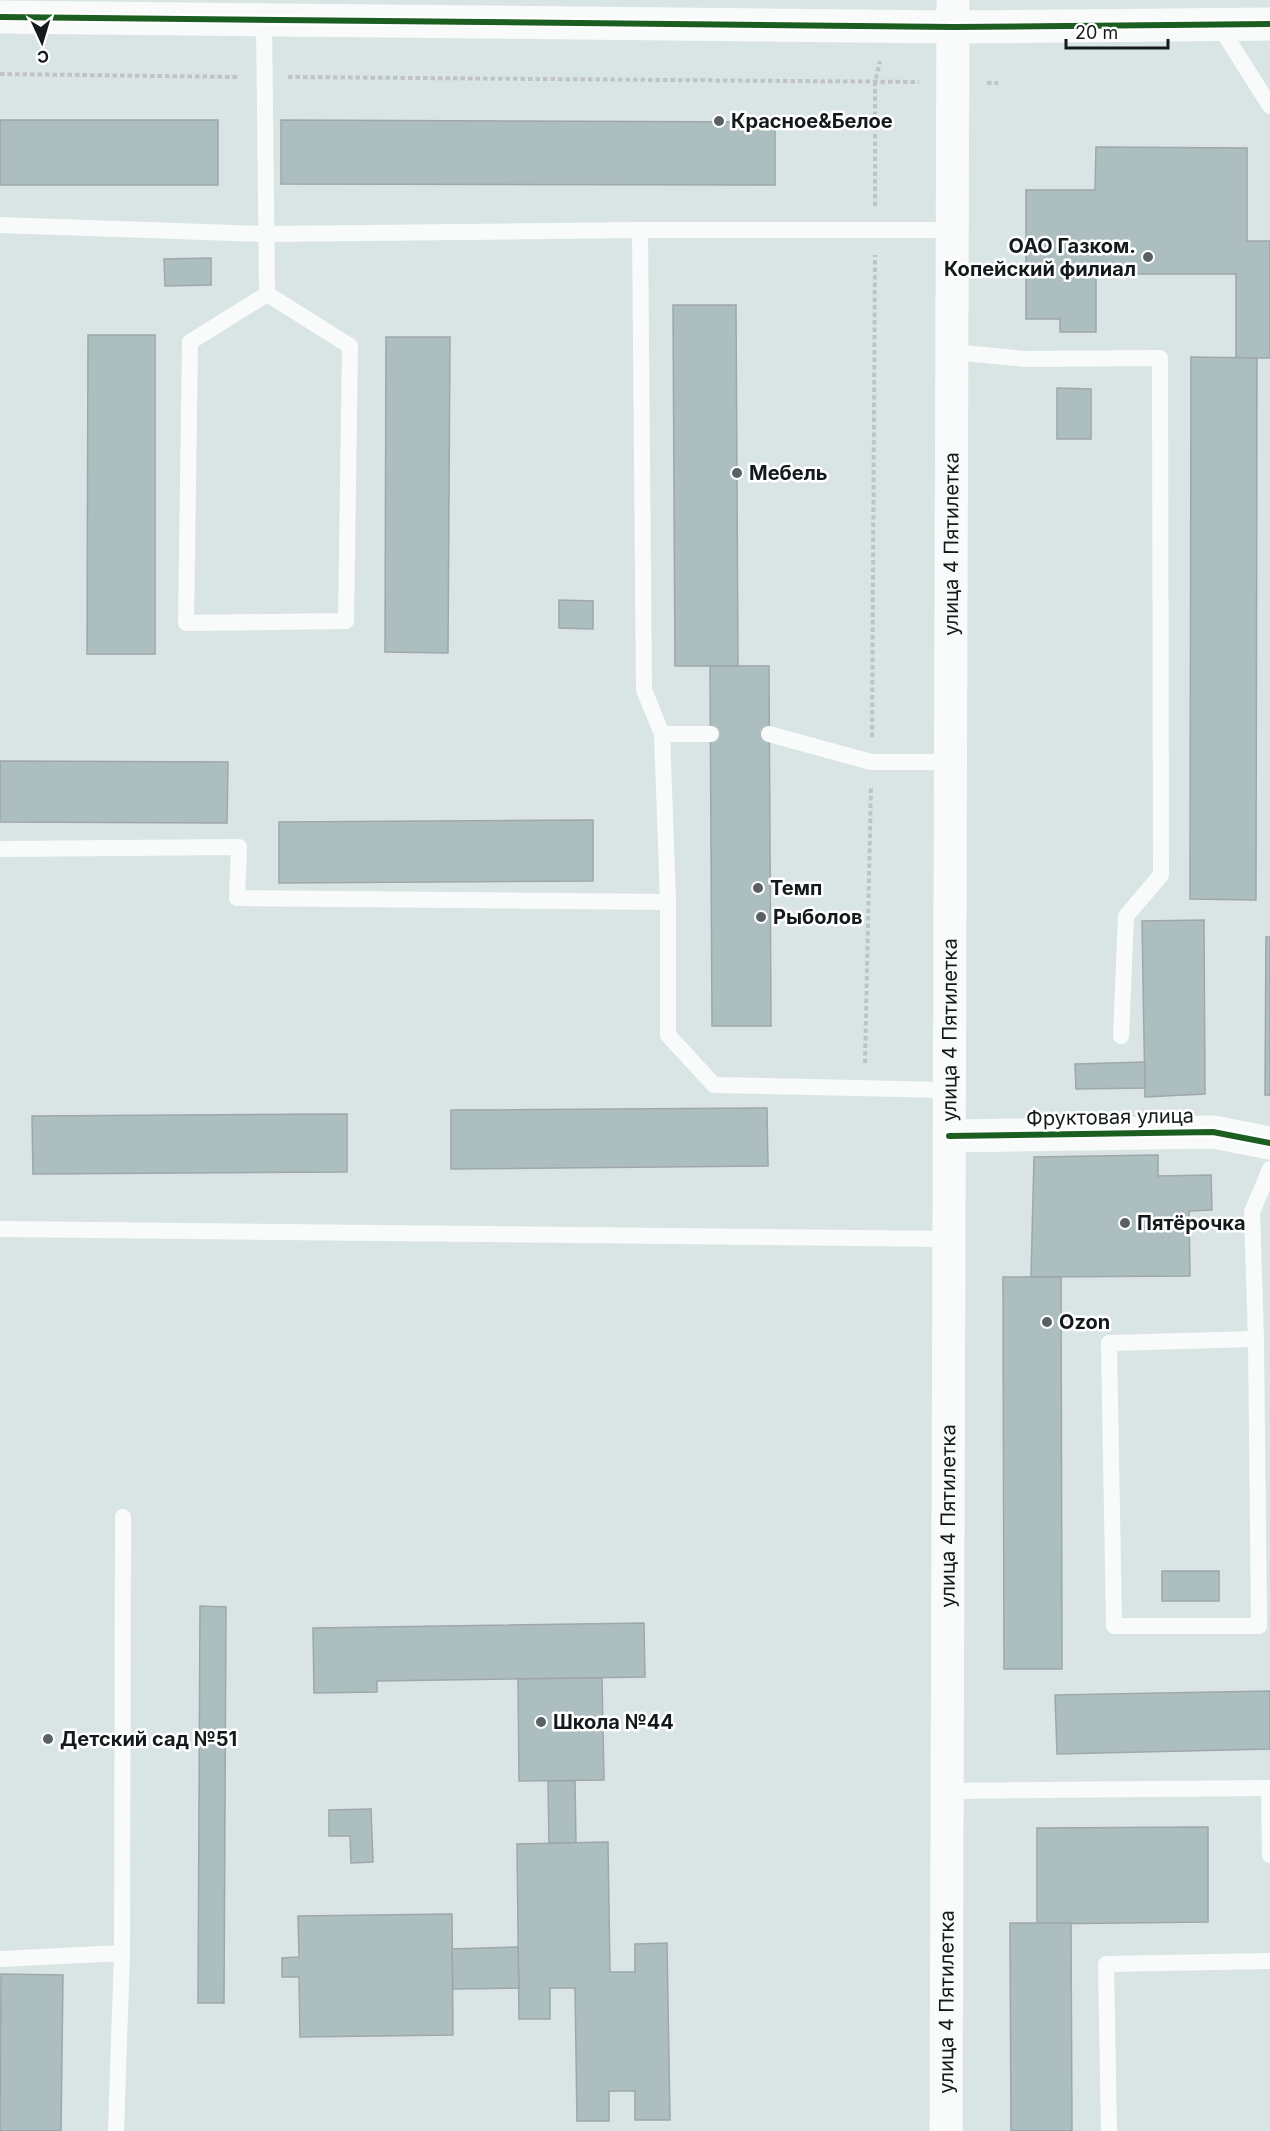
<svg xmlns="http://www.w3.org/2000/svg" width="1270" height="2131" font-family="Inter,sans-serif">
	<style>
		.building { fill: #adbec1; stroke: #9fa7a8; stroke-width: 1.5 }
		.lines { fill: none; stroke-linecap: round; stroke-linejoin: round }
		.path { stroke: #c0c3c3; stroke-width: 4; stroke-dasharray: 4.5 3; stroke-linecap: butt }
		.lane { stroke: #f9fbfb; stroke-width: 16 }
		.street { stroke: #f9fbfb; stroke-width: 33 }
		.secondary { stroke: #f9fbfb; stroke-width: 33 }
		.cycleway-casing { stroke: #fff; stroke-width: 10 }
		.cycleway { stroke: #1b5e20; stroke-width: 6 }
		.poi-dot { fill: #596162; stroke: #fff; stroke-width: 2 }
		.labels { text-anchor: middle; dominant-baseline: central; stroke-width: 5; stroke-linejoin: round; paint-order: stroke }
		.poi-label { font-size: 20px; font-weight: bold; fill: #141a1c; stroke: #fff; text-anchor: start }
		.street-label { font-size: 20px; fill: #141a1c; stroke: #fff }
	</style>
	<rect width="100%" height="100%" fill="#d9e4e5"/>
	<g class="building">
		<rect x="0" y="120" width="218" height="65"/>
		<polygon points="281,120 775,122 775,185 281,184"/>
		<polygon points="1096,147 1247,148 1247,241 1270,241 1270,358 1236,358 1236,274 1096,274 1096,332 1060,332 1060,319 1026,319 1026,190 1095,190"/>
		<polygon points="211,258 211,285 165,286 164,259"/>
		<polygon points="673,305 736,305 738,666 675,666"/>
		<polygon points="88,335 155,335 155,654 87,654"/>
		<polygon points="386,337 450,337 448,653 385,652"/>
		<polygon points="1191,357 1257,358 1256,900 1190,899"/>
		<polygon points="1057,388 1091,389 1091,439 1057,439"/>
		<polygon points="559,600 593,601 593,629 559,628"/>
		<polygon points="710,666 769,666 771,1026 712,1026"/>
		<polygon points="0,761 228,762 227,823 0,822"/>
		<polygon points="593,820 593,881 279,883 279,822"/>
		<polygon points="1204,920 1205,1094 1145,1097 1142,921"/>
		<polygon points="1266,937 1270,937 1270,1095 1265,1095"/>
		<polygon points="1145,1062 1145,1088 1076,1089 1075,1064"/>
		<polygon points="767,1108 768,1166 451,1169 451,1110"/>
		<polygon points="347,1114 347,1172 33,1174 32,1116"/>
		<polygon points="1158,1155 1158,1176 1211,1175 1212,1210 1189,1211 1190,1276 1031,1277 1034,1157"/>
		<polygon points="1003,1277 1061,1277 1062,1669 1004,1669"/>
		<rect x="1162" y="1571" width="57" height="30"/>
		<polygon points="200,1606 226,1607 224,2003 198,2003"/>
		<polygon points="644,1623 645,1677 377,1681 377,1692 314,1693 313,1628"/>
		<polygon points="602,1678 604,1780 519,1781 518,1679"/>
		<polygon points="1270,1691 1270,1749 1057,1754 1055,1695"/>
		<polygon points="548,1781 575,1781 576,1843 549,1843"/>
		<polygon points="371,1809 373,1862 351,1863 350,1836 329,1836 329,1810"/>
		<polygon points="1208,1827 1208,1922 1037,1924 1037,1828"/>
		<polygon points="608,1842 610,1972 635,1972 635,1944 667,1943 670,2120 635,2120 635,2091 609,2091 609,2121 577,2121 575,1988 550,1988 550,2019 519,2019 517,1844"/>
		<polygon points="452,1914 453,2035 300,2037 299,1977 282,1977 282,1958 299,1957 298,1916"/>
		<polygon points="1010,1923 1071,1923 1072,2131 1011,2131"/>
		<polygon points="518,1947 519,1988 453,1989 452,1949"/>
		<polygon points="1,1974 63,1975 61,2131 0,2131"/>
	</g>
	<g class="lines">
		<g class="path">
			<polyline points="0,74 238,77"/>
			<polyline points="288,77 919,82"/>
			<polyline points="987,83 998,83"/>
			<polyline points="875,206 875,82 880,61"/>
			<polyline points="872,737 875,255"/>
			<polyline points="865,1063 871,786"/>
		</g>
		<g class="lane">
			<polyline points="264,19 267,294 190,342 186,623 346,621 350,346 267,294"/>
			<polyline points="1218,24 1270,106"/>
			<polyline points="0,225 265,234 640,230 952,230"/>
			<polyline points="640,230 644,690 662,734 668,902 668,1035 714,1085 949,1090"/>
			<polyline points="952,352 1026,359 1160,358 1161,875 1126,916 1121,1036"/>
			<polyline points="662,734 711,734"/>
			<polyline points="769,734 871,762 950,762"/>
			<polyline points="0,849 239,847 237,898 668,902"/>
			<polyline points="0,1229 949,1239"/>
			<polyline points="1256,1339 1109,1343 1114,1626 1259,1626 1256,1339 1252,1212 1270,1169"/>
			<polyline points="1269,1788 1270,1855"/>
			<polyline points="947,1791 1270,1788"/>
			<polyline points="0,1959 122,1953"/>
			<polyline points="116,2131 122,1953 123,1517"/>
			<polyline points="1109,2131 1106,1964 1270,1961"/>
		</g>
		<g class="street">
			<polyline points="0,17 953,27 1270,24"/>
			<polyline points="949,1136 1213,1132 1270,1143"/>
		</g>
		<path class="secondary" id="s1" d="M946,2131L953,0"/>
		<g class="cycleway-casing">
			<g id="cycleway">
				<polyline points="0,17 953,27 1270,24"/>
				<polyline points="949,1136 1213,1132 1270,1143"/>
			</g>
		</g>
		<use href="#cycleway" class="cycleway"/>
	</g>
	<g class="poi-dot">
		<circle cx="719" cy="121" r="6"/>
		<circle cx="1148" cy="257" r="6"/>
		<circle cx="737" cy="473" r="6"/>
		<circle cx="758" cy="888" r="6"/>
		<circle cx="761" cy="917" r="6"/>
		<circle cx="1125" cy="1223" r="6"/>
		<circle cx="1047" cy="1322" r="6"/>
		<circle cx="541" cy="1722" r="6"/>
		<circle cx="48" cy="1739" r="6"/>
	</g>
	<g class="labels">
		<g class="poi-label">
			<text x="731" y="121">Красное&amp;Белое</text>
			<text x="1136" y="246" text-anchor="end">ОАО Газком.<tspan x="1136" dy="23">Копейский филиал</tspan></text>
			<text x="749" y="473">Мебель</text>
			<text x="770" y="888">Темп</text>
			<text x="773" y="917">Рыболов</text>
			<text x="1137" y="1223">Пятёрочка</text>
			<text x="1059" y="1322">Ozon</text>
			<text x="553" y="1722">Школа №44</text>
			<text x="60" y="1739">Детский сад №51</text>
		</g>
		<g class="street-label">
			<text stroke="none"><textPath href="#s1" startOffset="1587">улица 4 Пятилетка</textPath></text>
			<text stroke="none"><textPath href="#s1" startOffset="1101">улица 4 Пятилетка</textPath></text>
			<text transform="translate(1110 1117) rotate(-1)">Фруктовая улица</text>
			<text stroke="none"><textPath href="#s1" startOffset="615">улица 4 Пятилетка</textPath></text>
			<text stroke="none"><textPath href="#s1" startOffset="129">улица 4 Пятилетка</textPath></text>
		</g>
	</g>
	<g transform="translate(42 42) rotate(176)" stroke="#ffffff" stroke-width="4.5" paint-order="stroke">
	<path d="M0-4.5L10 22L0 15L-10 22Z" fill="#141a1c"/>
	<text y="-9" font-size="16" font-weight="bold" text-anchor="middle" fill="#141a1c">С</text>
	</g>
	<path d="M1066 39v9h102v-9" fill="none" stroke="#141a1c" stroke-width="3"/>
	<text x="1075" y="39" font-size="18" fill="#141a1c" stroke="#ffffff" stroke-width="4.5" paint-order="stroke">20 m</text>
</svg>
